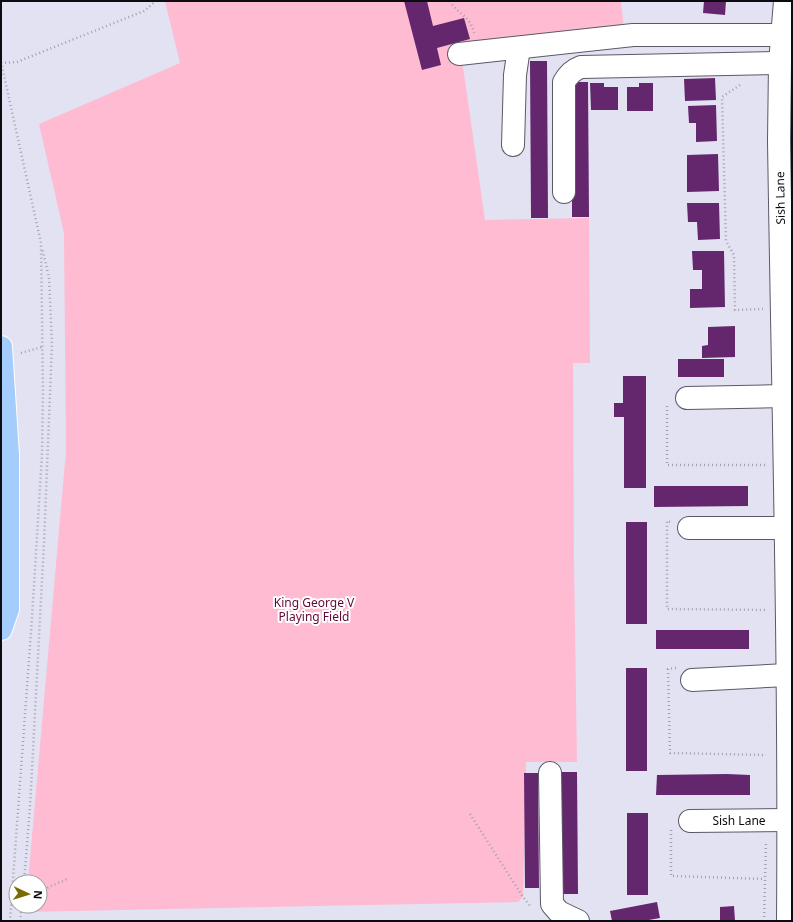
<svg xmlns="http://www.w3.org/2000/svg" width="793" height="922" font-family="'Noto Sans',sans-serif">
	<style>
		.green { fill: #febbd2 }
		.building { fill: #64276d }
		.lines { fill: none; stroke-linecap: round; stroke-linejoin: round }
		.minor-casing { stroke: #5a5967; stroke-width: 24 }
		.major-casing { stroke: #fff; stroke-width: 24 }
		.path { stroke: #a2a1ae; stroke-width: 2.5; stroke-dasharray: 1 3; stroke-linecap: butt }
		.minor { stroke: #fff; stroke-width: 22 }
		.major { stroke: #a4ccfd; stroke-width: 22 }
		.labels { text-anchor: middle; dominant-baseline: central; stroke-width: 4; stroke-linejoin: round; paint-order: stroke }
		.street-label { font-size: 12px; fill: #0c0b11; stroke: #fff }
		.park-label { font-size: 12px; fill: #630736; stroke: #fff }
	</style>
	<rect width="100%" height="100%" fill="#e3e2f2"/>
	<polygon class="green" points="165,1 621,1 625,41 462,60 485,220 589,218 590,363 573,363 574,563 577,762 526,762 523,897 518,902 26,912 26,906 40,906 40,882 28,882 66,451 64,233 39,124 180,63"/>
	<g class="building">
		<polygon points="404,1 427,1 433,26 464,18 470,39 437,48 441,65 422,70"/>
		<polygon points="704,1 726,1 725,15 703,13"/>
		<polygon points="530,61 547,61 548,218 531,218"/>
		<polygon points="715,78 716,100 685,101 684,79"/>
		<polygon points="572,82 588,82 589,217 572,217"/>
		<polygon points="590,83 604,83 604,87 618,87 618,110 591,110"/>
		<polygon points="639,83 653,83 653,111 627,111 627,87 639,87"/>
		<polygon points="716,105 717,141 696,142 696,123 689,123 688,106"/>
		<polygon points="718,154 719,191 687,192 687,155"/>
		<polygon points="687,203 719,203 720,239 698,240 697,222 688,222"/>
		<polygon points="692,251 724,251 725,307 690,308 690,289 702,289 702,270 693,270"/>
		<polygon points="735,326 735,357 702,358 702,346 708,345 708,327"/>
		<rect x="678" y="359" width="46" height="18"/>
		<polygon points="623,376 646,376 646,488 624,488 624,417 614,417 614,403 623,403"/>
		<polygon points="654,486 748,486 748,506 654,507"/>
		<rect x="626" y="522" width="21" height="102"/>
		<rect x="656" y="630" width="93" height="19"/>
		<rect x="626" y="668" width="21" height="103"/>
		<polygon points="561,772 577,772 578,894 562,894"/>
		<polygon points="524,773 538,773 539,888 525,888"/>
		<polygon points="727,774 750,775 750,795 656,795 657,775"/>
		<rect x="627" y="813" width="21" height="82"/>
		<polygon points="657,902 660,918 643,921 612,921 610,911"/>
		<polygon points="734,906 735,921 720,921 720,907"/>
	</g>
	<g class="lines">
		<g class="minor-casing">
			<g id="minor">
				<path d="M785,1L780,63L779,141C783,401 790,661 788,921"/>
				<polyline points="459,54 633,35 782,35"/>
				<polyline points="513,145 515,75 519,48"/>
				<path d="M564,192V82C569,74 573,70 581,67L780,63"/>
				<polyline points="687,398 784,396"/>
				<polyline points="689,528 785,528"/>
				<polyline points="692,680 787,675"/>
				<polyline points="550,773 552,904 559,912 578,921"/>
				<polyline points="690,821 789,820"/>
			</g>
		</g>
		<g class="major-casing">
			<polyline id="major" points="1,347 8,455 8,609 1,629"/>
		</g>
		<g class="path">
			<path d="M450,1C457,14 471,16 474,33"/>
			<polyline points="1,62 41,243 43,392 42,454 32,618 10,921"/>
			<polyline points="1,63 17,62 144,11 156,1"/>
			<polyline points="740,85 722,97 726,241 734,255 735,310 763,309"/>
			<polyline points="21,353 42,347"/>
			<polyline points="667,406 667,465 765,465"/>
			<polyline points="670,522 667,521 667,609 766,610"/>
			<polyline points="676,668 668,669 670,753 766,755"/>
			<polyline points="470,814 523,897 531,907"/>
			<polyline points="671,830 671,876 765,879"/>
			<polyline points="24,882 30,807 44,543 52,344 49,277 42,248"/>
			<polyline points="40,891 67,879"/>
			<polyline points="20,921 22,906"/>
			<polyline points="764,921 766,841"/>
		</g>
		<use href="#minor" class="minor"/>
		<use href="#major" class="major"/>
	</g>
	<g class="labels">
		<g class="street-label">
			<text transform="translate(780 198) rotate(-91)">Sish Lane</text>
			<text x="739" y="820">Sish Lane</text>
		</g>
		<g class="park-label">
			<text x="314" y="602">King George V<tspan x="314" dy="14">Playing Field</tspan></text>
		</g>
	</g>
	<rect width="793" height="922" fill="none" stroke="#0c0b11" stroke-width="4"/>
	<g transform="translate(28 894) rotate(94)"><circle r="19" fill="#ffffff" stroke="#9e9da0"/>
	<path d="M0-3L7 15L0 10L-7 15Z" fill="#7a6a02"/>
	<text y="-6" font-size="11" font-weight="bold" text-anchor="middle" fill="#0c0b11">N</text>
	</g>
</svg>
